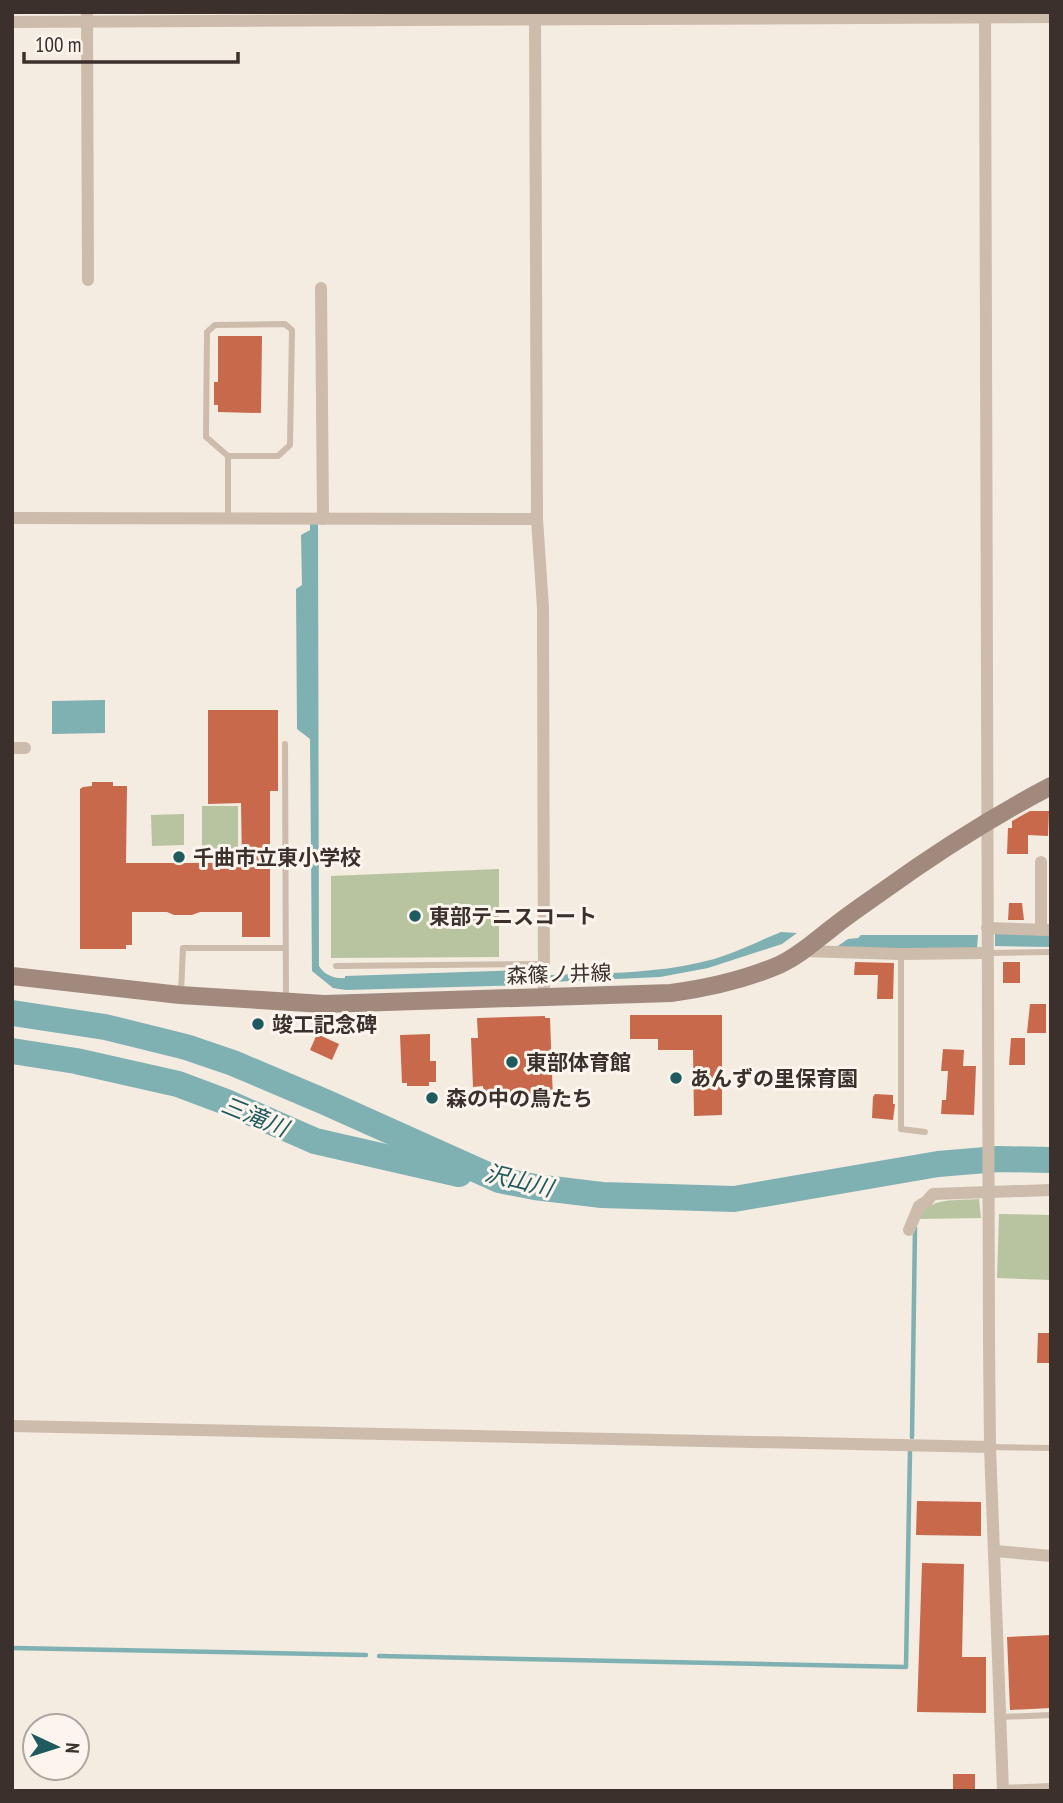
<svg xmlns="http://www.w3.org/2000/svg" width="1063" height="1803" font-family="'PT Sans Narrow','Noto Sans JP',sans-serif">
	<style>
		.green { fill: #b8c4a0 }
		.water { fill: #7fb0b2 }
		.lines { fill: none; stroke-linecap: round; stroke-linejoin: round }
		.stream { stroke: #7fb0b2; stroke-width: 4.5 }
		.river { stroke: #7fb0b2; stroke-width: 26 }
		.building { fill: #c8694b }
		.lane { stroke: #cdbbac; stroke-width: 6 }
		.street { stroke: #cdbbac; stroke-width: 12 }
		.secondary { stroke: #a18a7d; stroke-width: 18 }
		.poi-dot { fill: #1f5a5e; stroke: #fbf5ee; stroke-width: 2.5 }
		.labels { text-anchor: middle; dominant-baseline: central; stroke-width: 6; stroke-linejoin: round; paint-order: stroke }
		.poi-label { font-size: 21px; font-weight: bold; fill: #3b302b; stroke: #fbf5ee; text-anchor: start }
		.street-label { font-size: 21px; fill: #3b302b; stroke: #fbf5ee }
		.water-label { font-size: 23px; font-style: italic; fill: #1f5a5e; stroke: #fbf5ee }
	</style>
	<rect width="100%" height="100%" fill="#f4ebe1"/>
	<g class="green">
		<rect x="202" y="806" width="36" height="50"/>
		<polygon points="184,814 184,845 152,846 151,815"/>
		<polygon points="499,869 499,957 331,958 331,876"/>
		<path d="M979,1199L981,1218L917,1219C930,1196 956,1201 979,1199Z"/>
		<polygon points="999,1214 1051,1215 1051,1280 997,1278"/>
	</g>
	<g class="water">
		<path d="M318,523L319,966C324,975 335,979 345,978V976L525,970L526,975H539V982L526,983L525,985L346,990L333,988L312,971L310,739L297,729L296,589L302,585L301,535L310,530V524Z"/>
		<polygon points="105,700 105,733 52,734 52,701"/>
		<path d="M781,932L797,933L782,944L708,968L660,977L550,982V975C602,973 655,974 706,961C732,955 756,942 781,932Z"/>
		<polygon points="995,932 1051,933 1051,947 995,946"/>
		<polygon points="861,935 978,935 977,948 835,948 848,939 858,938"/>
	</g>
	<g class="lines">
		<g class="stream">
			<polyline points="912,1437 915,1228"/>
			<polyline points="12,1648 366,1655"/>
			<polyline points="379,1656 906,1667 910,1451"/>
		</g>
		<g class="river">
			<polyline points="12,1013 105,1027 186,1047 233,1063 325,1102 499,1180 535,1187 602,1195 734,1199 938,1164 998,1159 1051,1160"/>
			<polyline points="12,1051 76,1061 178,1084 226,1102 315,1141 459,1174"/>
		</g>
	</g>
	<g class="building">
		<polygon points="218,336 262,336 261,413 218,412 218,405 214,405 214,382 218,382"/>
		<polygon points="208,710 278,710 278,791 270,791 270,937 242,937 242,912 200,912 192,915 174,915 167,912 132,912 132,945 126,945 126,949 80,949 80,789 83,787 92,786 92,782 113,782 113,786 127,786 126,863 242,863 241,803 208,804"/>
		<polygon points="1030,811 1049,811 1048,836 1028,835 1028,854 1007,854 1008,828 1012,828 1012,821"/>
		<polygon points="1009,903 1022,903 1024,920 1008,920"/>
		<polygon points="855,962 894,963 893,999 877,999 878,975 854,975"/>
		<rect x="1003" y="962" width="17" height="21"/>
		<polygon points="1030,1004 1046,1004 1046,1033 1027,1033"/>
		<polygon points="630,1015 722,1015 722,1115 694,1116 693,1050 658,1050 658,1039 630,1039"/>
		<polygon points="545,1016 545,1018 550,1018 553,1100 484,1103 483,1086 473,1087 471,1038 478,1038 477,1018"/>
		<polygon points="317,1034 339,1044 332,1060 310,1050"/>
		<polygon points="430,1034 430,1061 436,1061 436,1082 429,1082 429,1086 407,1086 407,1083 402,1083 400,1035"/>
		<polygon points="1011,1038 1025,1038 1025,1065 1009,1065"/>
		<polygon points="943,1049 964,1050 963,1066 976,1066 974,1115 941,1114 942,1100 946,1100 948,1071 941,1071"/>
		<polygon points="875,1094 893,1095 893,1104 895,1104 893,1120 872,1118 873,1097"/>
		<polygon points="1038,1333 1051,1333 1051,1363 1037,1363"/>
		<polygon points="917,1501 981,1502 981,1536 916,1535"/>
		<polygon points="922,1563 964,1564 962,1657 986,1657 986,1713 917,1712"/>
		<polygon points="1051,1635 1051,1708 1010,1710 1007,1637"/>
		<rect x="953" y="1774" width="22" height="17"/>
	</g>
	<g class="lines">
		<g class="lane">
			<polygon points="285,324 292,330 290,445 278,456 228,456 206,437 207,332 215,325"/>
			<polyline points="228,518 228,456"/>
			<polyline points="285,744 286,1001"/>
			<polyline points="989,953 1051,952"/>
			<polyline points="901,954 901,1129 925,1132"/>
			<polyline points="336,966 544,964"/>
			<polyline points="181,992 183,948 285,948"/>
			<polyline points="990,1447 1051,1448"/>
			<polyline points="1001,1717 1051,1715"/>
		</g>
		<g class="street">
			<polyline points="87,12 88,280"/>
			<polyline points="985,12 989,1341 990,1447 1003,1791"/>
			<polyline points="535,13 537,519 543,608 544,996"/>
			<polyline points="12,22 1051,17"/>
			<polyline points="321,288 323,519"/>
			<polyline points="12,518 537,519"/>
			<polyline points="12,748 25,748"/>
			<polyline points="987,928 1051,930"/>
			<polyline points="1041,930 1041,862"/>
			<polyline points="804,951 901,954 987,953"/>
			<polyline points="909,1230 919,1206 927,1201 933,1194 1051,1190"/>
			<polyline points="12,1426 990,1447"/>
			<polyline points="995,1551 1051,1556"/>
			<polyline points="1003,1791 1051,1789"/>
		</g>
		<path class="secondary" d="M12,976L180,995L324,1004L671,993C709,988 744,980 779,965C799,956 815,941 832,928C848,915 866,903 883,891C937,852 992,817 1051,786"/>
	</g>
	<g class="poi-dot">
		<circle cx="179" cy="857" r="7"/>
		<circle cx="415" cy="916" r="7"/>
		<circle cx="258" cy="1024" r="7"/>
		<circle cx="512" cy="1062" r="7"/>
		<circle cx="676" cy="1078" r="7"/>
		<circle cx="432" cy="1098" r="7"/>
	</g>
	<g class="labels">
		<g class="poi-label">
			<text x="193" y="857">千曲市立東小学校</text>
			<text x="429" y="916">東部テニスコート</text>
			<text x="272" y="1024">竣工記念碑</text>
			<text x="526" y="1062">東部体育館</text>
			<text x="690" y="1078">あんずの里保育園</text>
			<text x="446" y="1098">森の中の鳥たち</text>
		</g>
		<g class="street-label">
			<text transform="translate(559 974) rotate(-2)">森篠ノ井線</text>
		</g>
		<g class="water-label">
			<text transform="translate(255 1116) rotate(22)">三滝川</text>
			<text transform="translate(519 1180) rotate(14)">沢山川</text>
		</g>
	</g>
	<rect width="1063" height="1803" fill="none" stroke="#3b302b" stroke-width="28"/>
	<g transform="translate(56 1747) rotate(94)"><circle r="33" fill="#fbf5ee" stroke="#aea6a0" stroke-width="2"/>
	<path d="M0-5L12 26L0 18L-12 26Z" fill="#1f5a5e"/>
	<text y="-10" font-size="19" font-weight="bold" text-anchor="middle" fill="#3b302b">N</text>
	</g>
	<path d="M24 52v10h214v-10" fill="none" stroke="#3b302b" stroke-width="3.5"/>
	<text x="35" y="52" font-size="21" fill="#3b302b" stroke="#fbf5ee" stroke-width="5" paint-order="stroke">100 m</text>
</svg>
